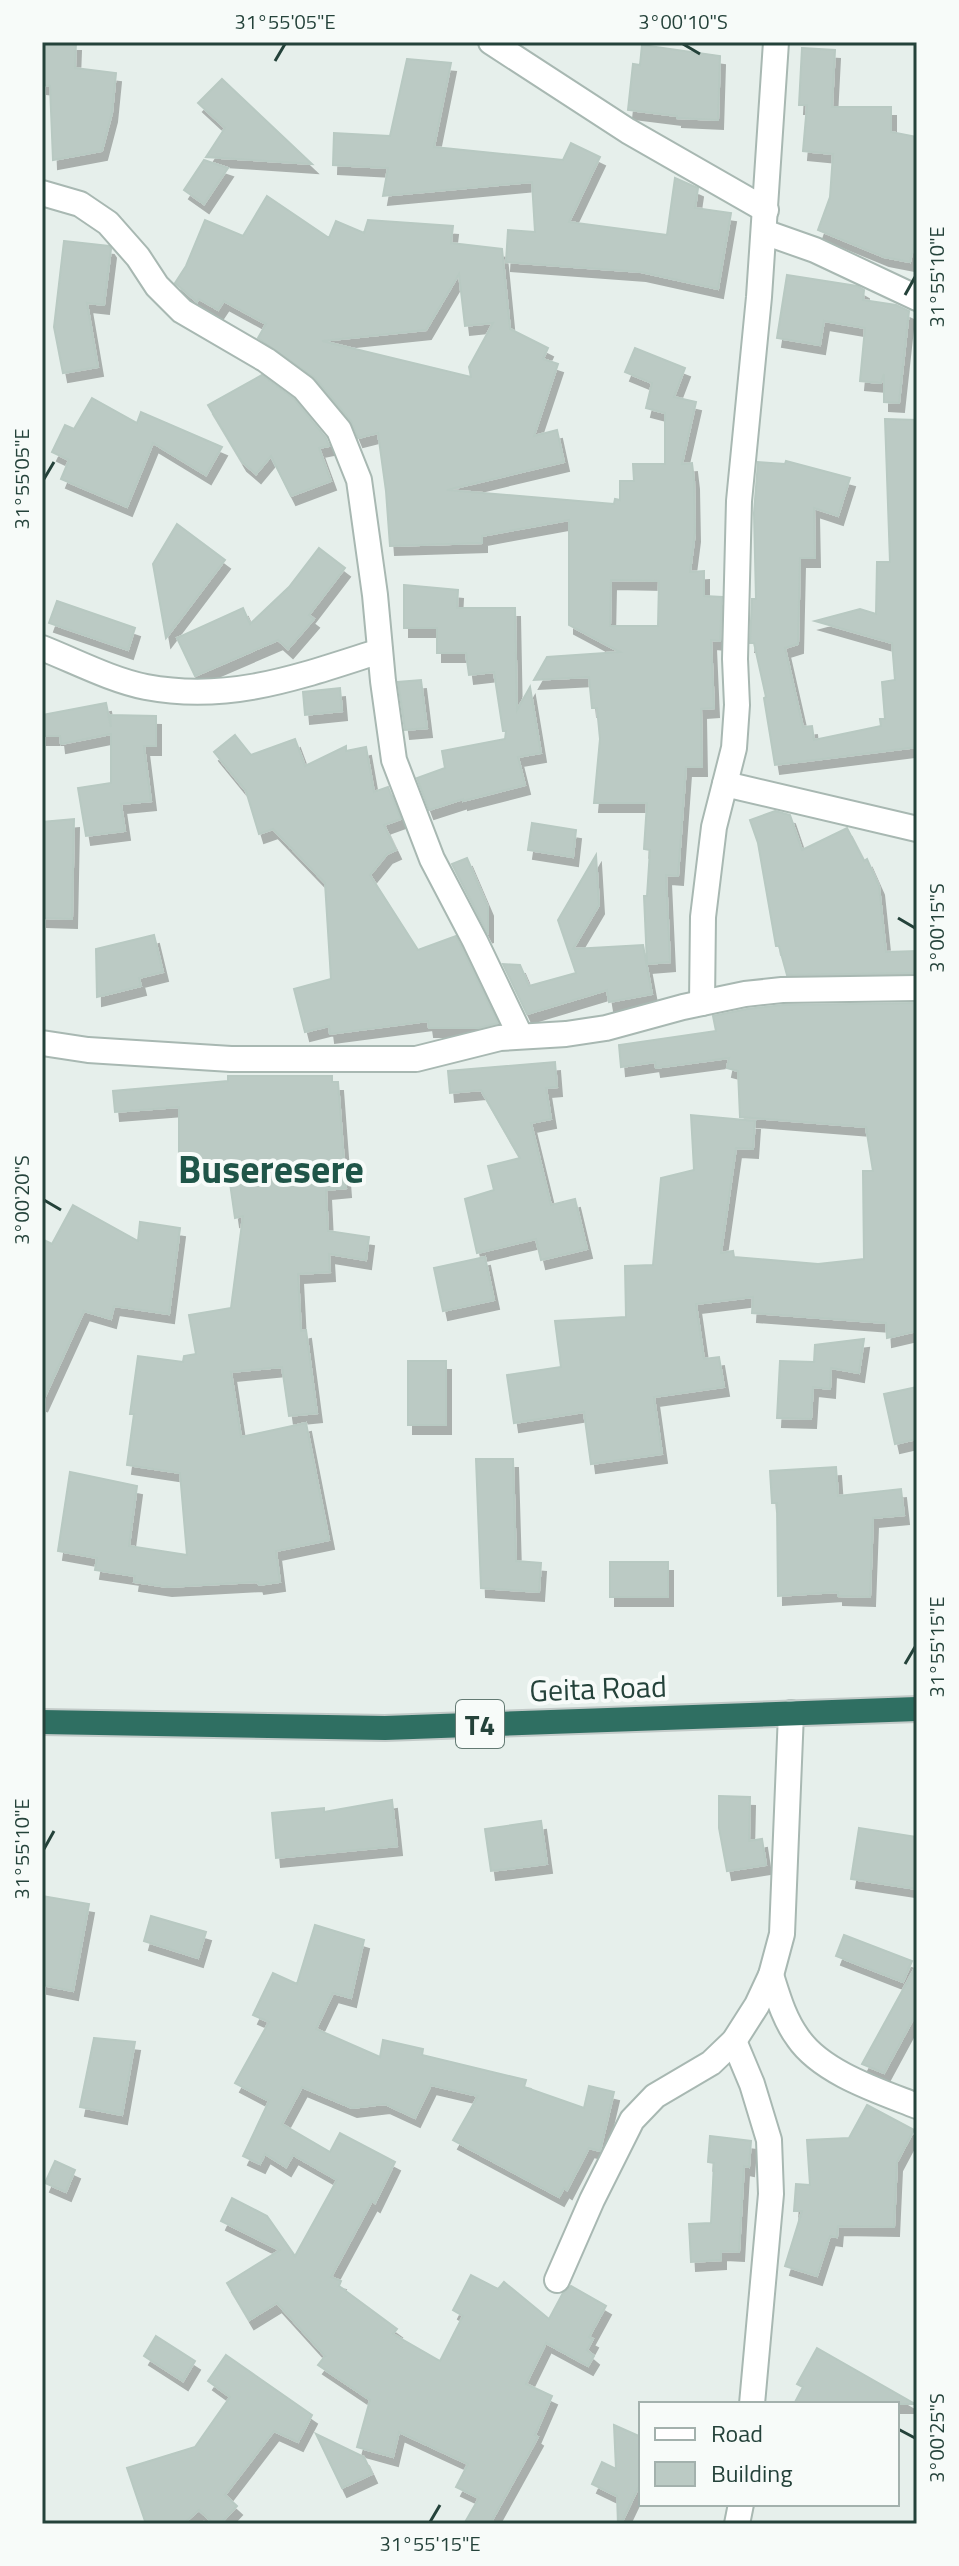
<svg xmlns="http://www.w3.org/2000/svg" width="959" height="2566" font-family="'Titillium Web',sans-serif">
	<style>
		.building { fill: #bbcac4; stroke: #b8c9c2; stroke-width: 2; fill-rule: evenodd; filter: url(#shadow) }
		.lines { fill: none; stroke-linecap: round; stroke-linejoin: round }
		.minor-casing { stroke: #a8b8b2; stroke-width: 28 }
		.highway-casing { stroke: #c2cac8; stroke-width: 28 }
		.minor { stroke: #fff; stroke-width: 24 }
		.highway { stroke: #2f6f62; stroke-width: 24 }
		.ticks { fill: none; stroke: #24423a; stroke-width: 3 }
		.labels { text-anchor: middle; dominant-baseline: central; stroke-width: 8; stroke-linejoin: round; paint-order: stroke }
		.shield { fill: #f7fbf9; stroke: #637a73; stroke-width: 2 }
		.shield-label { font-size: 28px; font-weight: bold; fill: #24423a }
		.street-label { font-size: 30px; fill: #24423a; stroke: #f7fbf9 }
		.district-label { font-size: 38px; font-weight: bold; fill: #1f5548; stroke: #f7fbf9 }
		.neatline { fill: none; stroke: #24423a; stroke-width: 3 }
		.ticks-label { font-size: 20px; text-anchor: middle; fill: #24423a }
	</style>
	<defs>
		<filter id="shadow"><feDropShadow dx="5" dy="9" stdDeviation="0" flood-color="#0004"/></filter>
	</defs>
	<rect width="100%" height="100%" fill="#e6efeb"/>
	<g class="building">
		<polygon points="42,42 76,42 75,68 116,73 112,113 102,151 53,160 50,86 42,85"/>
		<polygon points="642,45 720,56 718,120 677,118 677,116 628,110 633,64 640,65"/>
		<polygon points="802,48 835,50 832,107 891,107 891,132 917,137 917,232 910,262 884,257 818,230 830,197 833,154 803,151 807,105 799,105"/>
		<polygon points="407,59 451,63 434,147 563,160 571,143 600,157 569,222 667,235 675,178 698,188 695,208 731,213 718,289 641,272 506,262 508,230 535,232 532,182 383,196 388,168 333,165 334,133 390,136"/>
		<polygon points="222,79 312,164 206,157 225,128 198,103"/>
		<polygon points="204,160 228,168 204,204 184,190"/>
		<path d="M267,196L329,238L336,221L364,233L368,220L453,226L451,243L502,249L510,329L548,348L543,359L558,364L534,436L557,430L564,462L447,490L614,504L615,499L620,500V481H634L633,464H665V413L646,408L652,383L625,372L635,348L685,368L674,397L696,402L682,464L692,463L694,480L695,533L690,572L704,571V596L722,597L720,641L711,640L714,708L701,709L702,767H686L678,876L666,875L670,962L647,964L644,896H647L650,850L644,849L647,803H594L600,739L597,708H592L589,677L534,680L547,657L620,652L569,625V520L482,536V543L390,546L386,491L378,433L358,438L351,421L315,378L258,338L266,324L224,301L218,310L199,299L197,302L175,283L186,266L205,220L243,236ZM459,274L465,326L493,323L469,367L471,377L322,341L426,330ZM611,580L659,581L658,626H610Z"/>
		<polygon points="64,241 109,246 111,249 104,305 87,303 98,367 63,373 54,327"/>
		<polygon points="787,275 857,286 864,290 863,300 896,305 909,311 899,403 884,402 884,374 881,383 860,381 865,328 824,321 820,345 777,338"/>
		<polygon points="262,375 294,399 326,438 329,446 319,448 331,481 291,496 271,456 256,474 242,462 208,405"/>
		<polygon points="92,398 137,423 141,412 222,447 206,475 153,443 127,507 61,479 69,460 52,452 65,425 74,429"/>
		<polygon points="885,419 917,420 917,747 775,765 764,698 766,697 754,643 750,643 752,599 756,599 754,513 758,462 785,464 786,461 850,478 838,516 814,508 815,558 800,558 798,644 785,648 803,727 812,726 814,740 881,726 880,719 885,719 882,682 895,680 892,643 815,621 860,609 876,614 877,562 890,562"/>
		<polygon points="177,524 225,560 166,638 153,564"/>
		<polygon points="319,548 345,568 309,615 314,619 288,649 278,640 195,676 177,638 243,608 250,624 289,587"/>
		<polygon points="404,585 458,590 457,608 515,608 517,710 530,687 541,753 518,757 525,785 463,801 463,799 429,810 417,778 445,768 442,751 505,739 506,731 503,731 494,672 469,675 466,653 437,653 437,628 404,628"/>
		<polygon points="57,601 135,628 128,650 49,623"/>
		<polygon points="421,680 427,728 405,730 398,682"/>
		<polygon points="340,688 342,711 305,715 303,692"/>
		<polygon points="106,703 111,727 110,715 156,716 156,746 144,746 151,801 121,804 125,831 86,836 78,788 111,783 111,734 61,744 60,736 42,736 42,715"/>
		<polygon points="235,735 251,755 295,739 305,766 346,746 346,751 366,747 374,792 388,787 401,819 384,825 396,850 387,854 370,875 418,950 456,936 498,1023 479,1028 429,1028 428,1021 330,1034 329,1026 305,1032 294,989 331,979 325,883 273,829 259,834 246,791 214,752"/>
		<polygon points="775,811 790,815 802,850 847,828 864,861 867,859 879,886 886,952 917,951 917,973 787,975 779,946 776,946 758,843 750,820"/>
		<polygon points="74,819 72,919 42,918 42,822"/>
		<polygon points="532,823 576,830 573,857 528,850"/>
		<polygon points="596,855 599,905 573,949 643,945 652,994 609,1002 607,990 527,1014 503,964 520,965 529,986 576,973 558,920"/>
		<polygon points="467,858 488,907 488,934 452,864"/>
		<polygon points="154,935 163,972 139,978 141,986 97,997 96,949"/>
		<polygon points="917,1003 917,1331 887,1338 886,1323 752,1313 753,1297 696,1304 704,1359 719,1357 724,1387 654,1397 662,1454 591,1464 584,1412 514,1423 507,1375 561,1367 555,1321 626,1317 625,1266 653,1265 661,1178 694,1170 691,1115 755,1121 753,1149 736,1148 721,1253 733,1251 734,1257 818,1264 864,1259 863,1171 873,1171 866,1127 740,1117 738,1071 727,1068 729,1058 656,1068 655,1062 621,1067 619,1045 716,1031 713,1016 747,1009 783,1005"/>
		<polygon points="555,1062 557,1087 546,1088 551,1119 531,1123 551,1205 575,1199 587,1249 541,1260 536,1239 477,1253 465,1199 494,1190 488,1166 520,1158 481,1090 450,1093 448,1071"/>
		<polygon points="228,1076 332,1076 332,1082 338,1082 346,1188 326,1190 328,1231 369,1237 366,1260 329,1254 330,1272 298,1274 301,1331 306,1330 317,1413 289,1416 282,1367 231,1372 241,1437 306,1423 329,1540 276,1551 280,1582 259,1585 258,1582 167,1587 134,1582 135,1576 95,1570 97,1558 58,1551 70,1472 137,1486 129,1546 187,1555 180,1473 127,1465 134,1414 130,1414 138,1356 183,1362 184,1356 196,1354 189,1315 231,1308 243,1216 235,1218 227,1162 179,1161 179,1107 115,1112 113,1091 228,1081"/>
		<polygon points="73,1205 138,1241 140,1222 180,1228 169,1314 114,1306 111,1319 84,1311 42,1403 42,1239 52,1244"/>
		<polygon points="485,1257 494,1300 443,1311 434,1268"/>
		<polygon points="864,1339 859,1373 831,1368 830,1389 813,1387 811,1419 777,1418 780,1361 814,1362 815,1345"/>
		<rect x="408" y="1361" width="38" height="64"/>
		<polygon points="917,1387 917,1439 895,1444 884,1394"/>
		<polygon points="476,1459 513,1459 516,1561 541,1563 539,1592 481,1588"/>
		<polygon points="836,1467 838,1496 901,1489 904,1515 873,1518 870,1597 838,1596 838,1592 778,1596 777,1503 772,1503 770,1471"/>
		<rect x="610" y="1562" width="58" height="35"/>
		<polygon points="719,1796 750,1797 749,1841 762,1839 766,1865 727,1871 719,1828"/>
		<polygon points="392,1800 397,1846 276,1858 272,1813 324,1808 324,1812"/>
		<polygon points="541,1821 547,1864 491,1871 485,1829"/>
		<polygon points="859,1828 917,1837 917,1889 851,1879"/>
		<polygon points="42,1896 89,1904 73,1991 42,1985"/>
		<polygon points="151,1916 206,1932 198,1958 144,1941"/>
		<polygon points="315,1925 364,1940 351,1998 333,1993 316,2029 380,2057 383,2040 423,2049 422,2055 526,2080 524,2087 584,2108 589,2086 614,2092 600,2151 589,2148 567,2190 564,2188 559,2197 453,2140 478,2096 431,2085 415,2118 385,2104 352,2108 302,2087 282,2124 330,2152 340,2133 395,2162 375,2203 372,2201 331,2277 341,2281 339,2286 397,2329 393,2334 440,2361 463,2316 453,2310 471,2275 498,2289 504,2282 549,2319 563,2293 571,2286 606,2306 589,2337 593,2339 587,2350 594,2356 588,2366 546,2343 526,2384 552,2396 535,2435 538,2437 490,2524 464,2524 479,2498 456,2487 468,2464 399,2432 393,2457 357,2447 370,2400 318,2365 325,2356 277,2303 249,2320 227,2283 280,2250 221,2221 232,2198 267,2216 295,2256 337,2180 293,2155 286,2167 265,2154 260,2164 243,2156 269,2101 235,2083 269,2022 253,2015 273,1973 297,1984"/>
		<polygon points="844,1935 912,1961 903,1982 836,1956"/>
		<polygon points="917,1964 917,2012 884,2073 862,2064"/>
		<polygon points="94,2038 135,2042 122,2115 80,2107"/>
		<polygon points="867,2105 914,2130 897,2162 894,2227 838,2226 837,2237 830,2236 817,2276 785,2266 802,2211 794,2211 796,2184 810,2185 807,2140 849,2138"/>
		<polygon points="710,2136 751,2141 749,2167 744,2166 739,2252 721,2251 721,2260 691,2262 689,2224 711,2223 714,2163 708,2162"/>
		<polygon points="55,2161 75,2170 66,2192 45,2183"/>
		<polygon points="156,2336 195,2361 183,2381 144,2356"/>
		<polygon points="817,2348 915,2404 794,2404 803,2387 797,2384"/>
		<polygon points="226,2355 312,2415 298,2442 274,2431 225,2495 237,2506 220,2524 214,2524 199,2510 183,2524 146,2524 127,2468 195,2447 230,2397 208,2381"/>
		<polygon points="614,2425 641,2437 641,2482 621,2524 618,2524 617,2496 592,2484 602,2462 616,2469"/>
		<polygon points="316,2434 364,2457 372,2474 342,2488"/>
	</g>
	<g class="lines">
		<g class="minor-casing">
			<g id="minor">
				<polyline points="491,42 628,131 766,210"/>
				<polyline points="42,193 80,204 108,223 138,257 157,286 182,311 266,360 304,388 339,430 359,480 375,595 383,681 394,760 432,859 475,941 520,1035"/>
				<polyline points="764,232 815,250 917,298"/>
				<path d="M42,648C75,661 111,680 146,687C231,703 301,676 380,651"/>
				<polyline points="725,784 917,829"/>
				<polyline points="702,1003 703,917 714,827 734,748 737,705 735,659 739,501 759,297 776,42"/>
				<polyline points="42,1043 88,1050 231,1059 416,1059 500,1038 566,1034 606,1028 683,1007 745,994 782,990 917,988"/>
				<path d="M771,1975C778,1997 784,2019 798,2038C822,2073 879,2091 917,2106"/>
				<polyline points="734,2041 752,2084 769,2140 771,2194 752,2404"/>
				<polyline points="557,2280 592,2200 632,2120 655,2096 711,2063 734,2041 757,2005 771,1975 782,1934 791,1713"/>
				<polyline points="737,2524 741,2504"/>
			</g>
		</g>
		<g class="highway-casing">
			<polyline id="highway" points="42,1722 385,1728 917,1709"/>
		</g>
		<use href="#minor" class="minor"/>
		<use href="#highway" class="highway"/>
	</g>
	<path class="ticks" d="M683,44L700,54M275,61L285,44M905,295L915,277M44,479L54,462M898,918L915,928M44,1200L61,1210M905,1664L915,1647M44,1849L54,1831M898,2429L915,2438M430,2522L440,2505"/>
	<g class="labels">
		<rect class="shield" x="456" y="1700" width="48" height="48" rx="6"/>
		<g class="shield-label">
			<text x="480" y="1724">T4</text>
		</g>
		<g class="street-label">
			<text transform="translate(598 1688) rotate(-2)">Geita Road</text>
		</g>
		<g class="district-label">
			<text x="271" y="1169">Buseresere</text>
		</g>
	</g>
	<rect width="959" height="2566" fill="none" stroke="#f7fbf9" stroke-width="88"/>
	<rect x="639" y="2402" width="260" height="104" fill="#f7fbf9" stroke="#a3b1ad" stroke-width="2"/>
	<rect x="655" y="2428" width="40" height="12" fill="#ffffff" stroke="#a3b1ad" stroke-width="2"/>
	<text x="711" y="2442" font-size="24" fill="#24423a">Road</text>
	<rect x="655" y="2462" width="40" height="24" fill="#bbcac4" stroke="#a3b1ad" stroke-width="2"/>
	<text x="711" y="2482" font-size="24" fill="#24423a">Building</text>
	<rect x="44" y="44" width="871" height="2478" class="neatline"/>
	<g class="ticks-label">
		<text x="285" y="29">31°55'05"E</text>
		<text x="683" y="29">3°00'10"S</text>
		<text transform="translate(937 277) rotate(-90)" y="7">31°55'10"E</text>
		<text transform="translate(22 479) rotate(-90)" y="7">31°55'05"E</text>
		<text transform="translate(937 928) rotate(-90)" y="7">3°00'15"S</text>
		<text transform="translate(22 1200) rotate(-90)" y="7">3°00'20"S</text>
		<text transform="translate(937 1647) rotate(-90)" y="7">31°55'15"E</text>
		<text transform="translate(22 1849) rotate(-90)" y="7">31°55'10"E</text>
		<text transform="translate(937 2438) rotate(-90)" y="7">3°00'25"S</text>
		<text x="430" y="2551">31°55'15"E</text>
	</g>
</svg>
